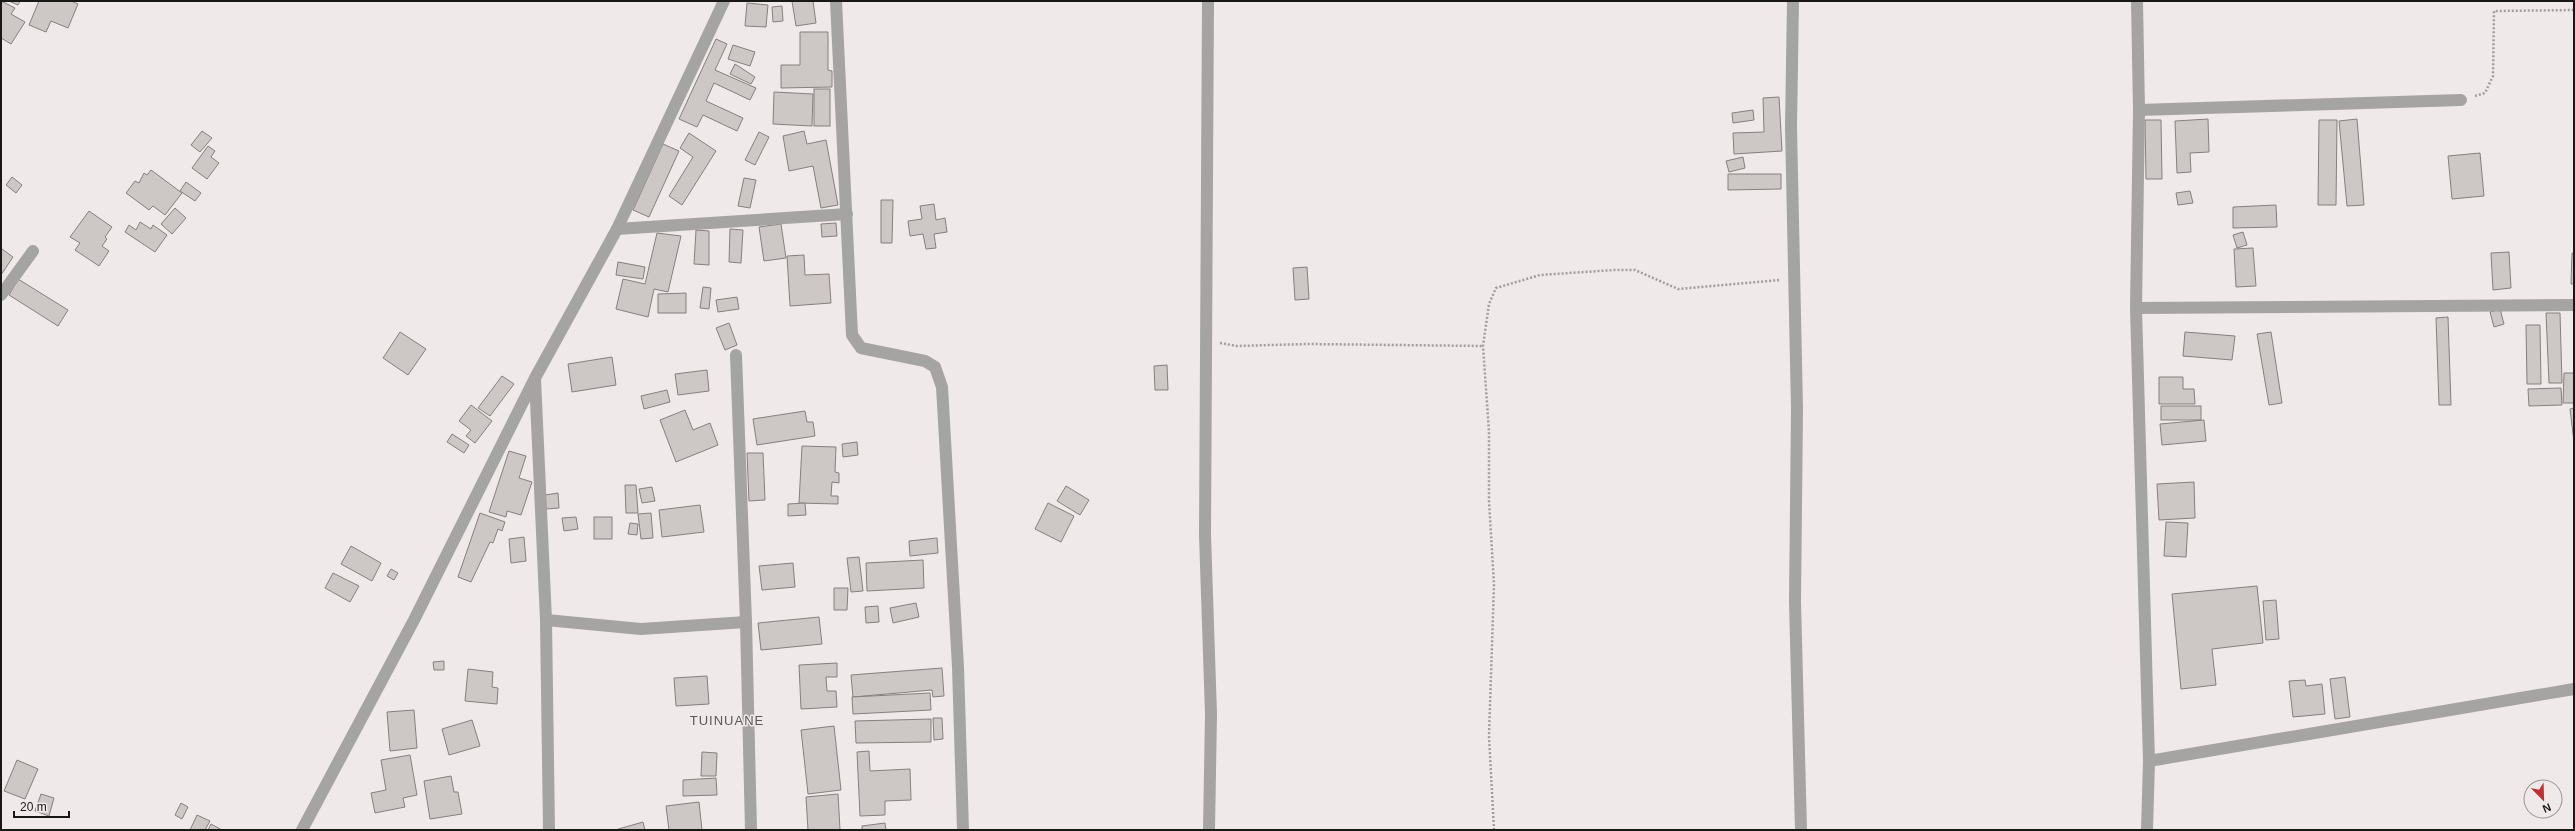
<svg xmlns="http://www.w3.org/2000/svg" width="2575" height="831" font-family="Arial,sans-serif">
	<style>
		.building { fill: #cdc7c6; stroke: #85807f }
		.lines { fill: none; stroke-linecap: round; stroke-linejoin: round }
		.path { stroke: #a29c9c; stroke-width: 2.5; stroke-dasharray: 2 2; stroke-linecap: butt }
		.minor { stroke: #a6a3a3; stroke-width: 12 }
		.labels { text-anchor: middle; dominant-baseline: central; stroke-width: 3; stroke-linejoin: round; paint-order: stroke }
		.quarter-label { font-size: 13px; letter-spacing: 1px; fill: #5c5756; stroke: #f0e9e9 }
	</style>
	<rect width="100%" height="100%" fill="#f0e9e9"/>
	<g class="building">
		<polygon points="1,1 15,8 11,14 25,22 11,44 1,38"/>
		<polygon points="9,1 20,1 18,5"/>
		<polygon points="39,1 71,1 78,4 68,28 51,21 46,32 29,25"/>
		<polygon points="792,1 813,1 816,23 796,26"/>
		<polygon points="747,3 768,5 766,27 745,26"/>
		<polygon points="782,6 783,21 773,22 772,7"/>
		<polygon points="800,32 828,32 828,70 832,71 832,87 781,88 781,65 800,65"/>
		<polygon points="716,39 727,44 715,70 756,88 750,100 714,83 706,101 743,118 737,131 703,115 697,127 679,119"/>
		<polygon points="733,45 755,52 750,66 728,59"/>
		<polygon points="735,64 755,77 751,84 730,74"/>
		<rect x="814" y="89" width="16" height="37"/>
		<polygon points="774,92 813,94 812,126 773,124"/>
		<polygon points="1779,97 1782,151 1734,154 1733,133 1764,132 1763,98"/>
		<polygon points="1753,110 1754,120 1733,123 1732,113"/>
		<polygon points="2208,119 2209,152 2190,153 2191,172 2177,173 2175,121"/>
		<polygon points="2357,119 2364,205 2347,206 2339,121"/>
		<polygon points="2145,120 2161,120 2162,179 2146,179"/>
		<polygon points="2319,120 2337,120 2336,205 2318,205"/>
		<polygon points="202,131 212,138 200,152 191,145"/>
		<polygon points="804,131 807,144 826,140 838,205 821,208 813,166 789,171 783,136"/>
		<polygon points="759,132 769,137 755,165 745,160"/>
		<polygon points="689,133 716,151 682,205 669,196 693,157 680,148"/>
		<polygon points="663,144 679,151 649,217 633,210"/>
		<polygon points="208,146 215,151 211,157 219,163 207,179 192,168"/>
		<polygon points="2480,153 2484,196 2452,199 2448,156"/>
		<polygon points="1743,157 1745,168 1729,172 1726,161"/>
		<polygon points="151,170 182,193 165,215 153,206 149,210 126,193 135,181 139,183 144,173 147,175"/>
		<polygon points="1728,174 1781,174 1781,189 1728,190"/>
		<polygon points="12,177 22,185 16,193 6,185"/>
		<polygon points="744,178 756,180 750,208 738,206"/>
		<polygon points="186,182 201,193 195,201 180,191"/>
		<polygon points="2190,191 2193,203 2178,205 2176,193"/>
		<polygon points="881,200 893,200 892,243 881,243"/>
		<polygon points="934,204 936,220 945,218 947,232 934,234 936,248 926,249 923,234 910,236 908,221 922,219 920,206"/>
		<polygon points="2276,205 2277,227 2233,228 2233,207"/>
		<polygon points="175,208 186,218 172,234 161,224"/>
		<polygon points="89,211 112,227 105,237 107,239 102,246 109,251 99,266 75,250 80,243 70,237"/>
		<polygon points="140,222 151,229 153,225 167,235 155,252 125,232 129,225 136,230"/>
		<polygon points="836,223 837,236 822,237 821,224"/>
		<polygon points="781,224 786,258 764,261 759,227"/>
		<polygon points="730,229 743,230 741,263 729,262"/>
		<polygon points="696,230 709,231 709,265 694,264"/>
		<polygon points="2243,232 2247,245 2237,248 2233,235"/>
		<polygon points="657,233 681,236 668,292 654,289 648,317 616,309 623,279 645,284"/>
		<polygon points="2253,248 2256,286 2236,287 2234,249"/>
		<polygon points="2,249 13,257 1,275 1,251"/>
		<polygon points="2509,252 2511,288 2493,290 2491,253"/>
		<polygon points="2572,253 2574,254 2574,284 2571,284"/>
		<polygon points="804,255 805,275 829,274 831,303 790,306 787,256"/>
		<polygon points="618,262 645,267 643,279 616,275"/>
		<polygon points="1307,267 1309,299 1295,300 1293,268"/>
		<polygon points="18,279 68,310 58,326 9,295"/>
		<polygon points="703,287 711,288 709,309 700,308"/>
		<polygon points="686,293 686,313 658,313 658,294"/>
		<polygon points="737,297 739,309 718,312 716,300"/>
		<polygon points="2500,309 2504,324 2494,327 2490,312"/>
		<polygon points="2546,313 2560,313 2562,383 2549,383"/>
		<polygon points="2448,317 2451,405 2439,405 2436,318"/>
		<polygon points="729,323 737,345 725,350 716,328"/>
		<polygon points="2526,325 2540,325 2541,384 2527,384"/>
		<polygon points="400,332 426,349 408,375 383,358"/>
		<polygon points="2185,332 2235,336 2232,360 2183,356"/>
		<polygon points="2271,332 2282,403 2269,405 2257,334"/>
		<polygon points="612,357 616,385 572,392 568,364"/>
		<polygon points="1167,365 1168,390 1155,390 1154,366"/>
		<polygon points="707,370 709,391 678,395 675,374"/>
		<polygon points="2564,373 2574,373 2574,403 2563,403"/>
		<polygon points="502,376 514,384 490,416 478,408"/>
		<polygon points="2159,377 2183,377 2183,389 2194,389 2195,404 2159,404"/>
		<polygon points="2561,388 2562,405 2529,406 2528,389"/>
		<polygon points="667,390 670,402 644,409 641,396"/>
		<polygon points="471,405 492,421 475,443 466,436 471,430 459,421"/>
		<rect x="2161" y="406" width="40" height="14"/>
		<polygon points="2574,408 2574,442 2570,409"/>
		<polygon points="685,410 693,430 710,423 718,445 676,462 660,420"/>
		<polygon points="805,411 807,422 813,422 815,436 757,445 753,419"/>
		<polygon points="2204,420 2206,441 2162,445 2160,424"/>
		<polygon points="452,434 469,445 464,453 447,442"/>
		<polygon points="857,442 858,455 843,457 842,444"/>
		<polygon points="802,446 836,447 835,472 839,473 839,483 832,482 831,496 838,496 838,504 799,503"/>
		<polygon points="509,451 526,456 519,478 532,482 521,515 507,511 506,517 489,512"/>
		<polygon points="747,453 763,453 765,500 749,501"/>
		<polygon points="2194,482 2195,518 2159,520 2157,484"/>
		<polygon points="625,485 636,485 638,513 626,513"/>
		<polygon points="1066,486 1089,500 1080,515 1057,501"/>
		<polygon points="652,487 655,501 642,503 639,489"/>
		<polygon points="558,493 559,508 546,509 545,495"/>
		<polygon points="805,503 806,515 788,516 788,504"/>
		<polygon points="1048,503 1074,516 1061,542 1035,529"/>
		<polygon points="700,505 704,532 662,537 659,510"/>
		<polygon points="480,513 505,522 502,531 498,529 493,543 490,542 471,582 458,577"/>
		<polygon points="651,513 653,538 641,539 638,514"/>
		<polygon points="576,517 578,529 564,531 562,518"/>
		<rect x="594" y="517" width="18" height="22"/>
		<polygon points="2166,522 2188,523 2186,557 2164,556"/>
		<polygon points="630,523 638,524 637,535 628,534"/>
		<polygon points="524,537 526,561 511,563 509,539"/>
		<polygon points="937,538 938,553 910,556 909,541"/>
		<polygon points="351,546 381,563 372,581 341,564"/>
		<polygon points="859,557 863,591 851,592 847,558"/>
		<polygon points="923,560 924,588 867,591 866,563"/>
		<polygon points="793,563 795,587 762,590 759,566"/>
		<polygon points="391,569 398,573 394,580 387,576"/>
		<polygon points="333,573 359,586 350,602 325,588"/>
		<polygon points="2257,586 2263,643 2212,649 2216,685 2181,689 2172,594"/>
		<polygon points="834,588 848,588 847,610 834,610"/>
		<polygon points="2276,600 2279,639 2266,640 2263,601"/>
		<polygon points="916,603 919,617 893,623 890,608"/>
		<polygon points="878,606 879,622 866,623 865,607"/>
		<polygon points="819,617 822,644 761,650 758,623"/>
		<polygon points="444,661 444,670 434,670 433,662"/>
		<polygon points="837,663 837,677 826,677 827,691 836,691 837,707 801,709 799,665"/>
		<polygon points="942,668 944,696 933,697 932,690 853,697 851,675"/>
		<polygon points="468,669 493,672 492,687 498,688 497,704 465,701"/>
		<polygon points="707,676 709,704 676,706 674,678"/>
		<polygon points="2345,677 2350,717 2335,719 2330,679"/>
		<polygon points="2305,680 2306,686 2322,684 2325,714 2293,717 2289,681"/>
		<polygon points="930,693 931,710 853,714 852,697"/>
		<polygon points="414,710 417,748 390,751 387,712"/>
		<polygon points="933,718 942,718 943,739 934,740"/>
		<polygon points="931,719 931,742 856,743 855,721"/>
		<polygon points="472,720 480,746 449,755 442,729"/>
		<polygon points="834,726 841,790 808,794 801,730"/>
		<polygon points="869,751 870,771 910,769 911,800 885,801 885,815 860,816 857,752"/>
		<polygon points="702,752 717,753 716,776 701,776"/>
		<polygon points="410,755 417,795 403,798 405,807 375,813 371,793 386,790 381,760"/>
		<polygon points="17,760 38,769 25,799 4,791"/>
		<polygon points="451,776 454,792 458,792 462,814 430,819 424,781"/>
		<polygon points="716,778 717,795 683,796 683,780"/>
		<polygon points="41,794 54,798 49,816 35,811"/>
		<polygon points="838,794 840,830 808,830 806,797"/>
		<polygon points="699,802 702,830 669,830 666,806"/>
		<polygon points="181,803 188,807 182,819 175,815"/>
		<polygon points="197,815 210,821 205,830 190,830"/>
		<polygon points="643,822 645,830 615,830"/>
		<polygon points="885,823 886,830 862,830 862,826"/>
		<polygon points="211,824 222,830 208,830"/>
	</g>
	<g class="lines">
		<g class="path">
			<polyline points="2475,96 2485,93 2493,76 2494,11 2574,10"/>
			<polyline points="1220,343 1237,346 1307,344 1483,346"/>
			<polyline points="1494,830 1489,736 1494,584 1489,501 1489,432 1483,346 1489,304 1496,288 1540,275 1614,270 1635,270 1678,289 1780,280"/>
		</g>
		<g class="minor">
			<polyline points="836,1 852,335 861,348 925,361 935,367 942,387 958,667 963,830"/>
			<polyline points="1208,1 1205,535 1211,714 1209,830"/>
			<polyline points="1793,1 1791,127 1797,408 1795,602 1801,830"/>
			<polyline points="2137,1 2139,110 2136,308 2149,761 2147,830"/>
			<polyline points="2139,110 2461,100"/>
			<polyline points="617,229 847,214"/>
			<polyline points="1,295 33,251"/>
			<polyline points="2136,308 2574,305"/>
			<polyline points="736,355 746,622"/>
			<polyline points="535,379 546,620 549,830"/>
			<polyline points="546,620 641,629 746,622 751,830"/>
			<polyline points="2149,761 2574,689"/>
			<polyline points="302,830 414,620 535,378 617,229 724,1"/>
		</g>
	</g>
	<g class="labels">
		<g class="quarter-label">
			<text x="727" y="720">TUINUANE</text>
		</g>
	</g>
	<rect width="2575" height="831" fill="none" stroke="#1a1717" stroke-width="4"/>
	<g transform="translate(2543 799) rotate(157)"><circle r="19" fill="#f0e9e9" stroke="#9a9595"/>
	<path d="M0-3L7 15L0 10L-7 15Z" fill="#c03133"/>
	<text y="-6" font-size="11" font-weight="bold" text-anchor="middle" fill="#1a1717">N</text>
	</g>
	<path d="M14 811v6h55v-6" fill="none" stroke="#1a1717" stroke-width="2"/>
	<text x="20" y="811" font-size="12" fill="#1a1717" stroke="#f0e9e9" stroke-width="3" paint-order="stroke">20 m</text>
</svg>
